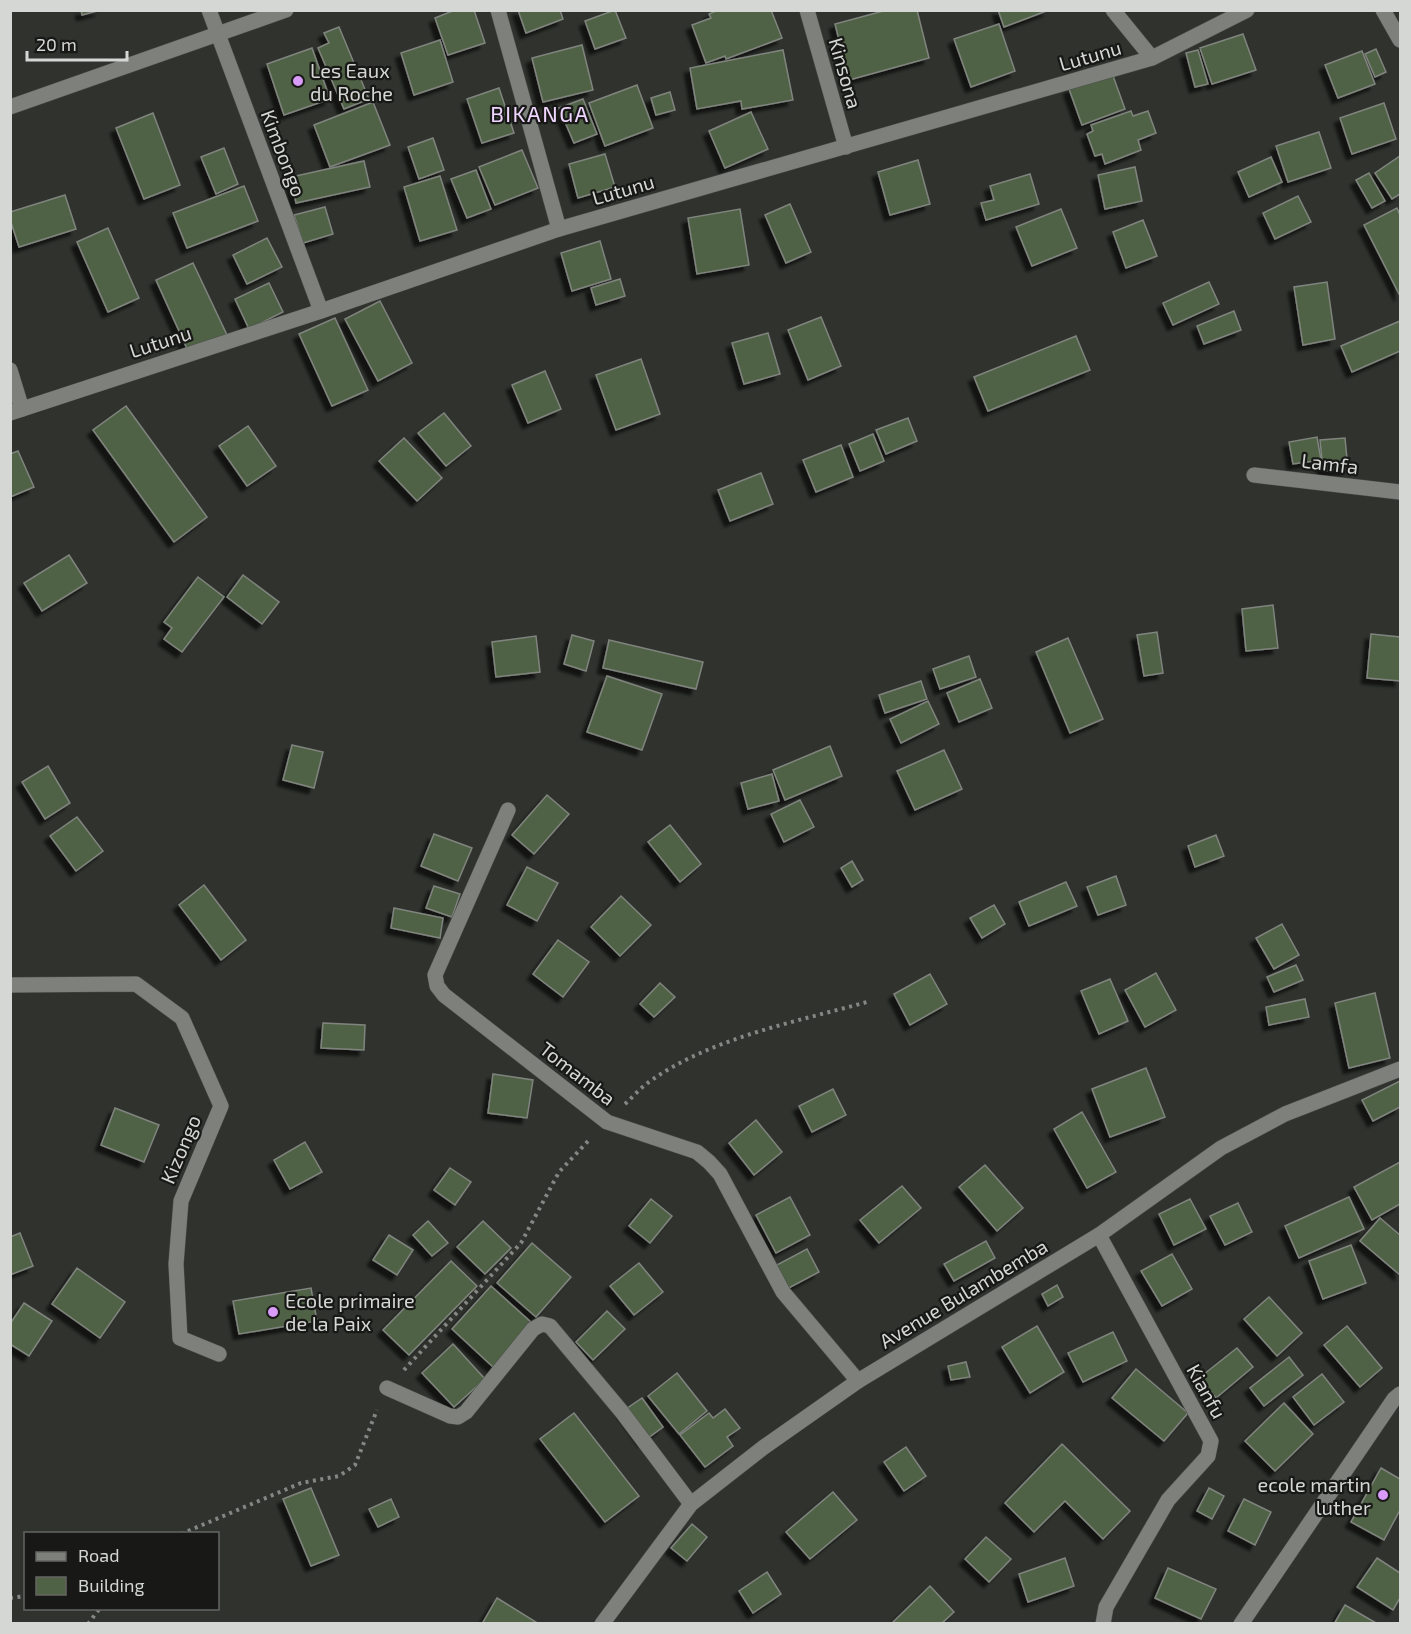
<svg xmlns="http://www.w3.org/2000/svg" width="1411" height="1634" font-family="'Exo 2',sans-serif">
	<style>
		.building { fill: #506245; stroke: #80847f; stroke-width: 1.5; filter: url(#shadow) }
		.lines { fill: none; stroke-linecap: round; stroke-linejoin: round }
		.street-casing { stroke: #4c4e4a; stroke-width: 16 }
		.path { stroke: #858784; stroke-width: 4; stroke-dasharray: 3 4.5; stroke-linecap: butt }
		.street { stroke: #7d807b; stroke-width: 15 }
		.poi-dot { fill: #d89bf8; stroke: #181917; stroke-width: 2 }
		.labels { text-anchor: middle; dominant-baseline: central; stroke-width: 4.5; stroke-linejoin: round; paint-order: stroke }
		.street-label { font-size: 20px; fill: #d5d7d4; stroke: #181917 }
		.poi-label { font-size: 20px; fill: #d5d7d4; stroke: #181917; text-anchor: start }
		.quarter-label { font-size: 22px; letter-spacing: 1.5px; fill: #efd6fe; stroke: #181917 }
	</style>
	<defs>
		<filter id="shadow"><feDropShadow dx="-5.5" dy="5.5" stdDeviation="1.5" flood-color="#0009"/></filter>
	</defs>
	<rect width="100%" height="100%" fill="#2f322d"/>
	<g class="building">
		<polygon points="81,10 101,10 82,15"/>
		<polygon points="455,10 474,10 485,43 448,55 435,18"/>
		<polygon points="518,10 560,10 563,19 526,33"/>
		<polygon points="615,10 626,38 595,49 585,21"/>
		<polygon points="718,10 771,10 782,38 726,59 725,56 706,63 692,25 711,18 709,14"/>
		<polygon points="887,10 917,10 929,58 849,80 835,24"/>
		<polygon points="998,10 1049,10 1004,27"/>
		<polygon points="999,24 1015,71 971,87 954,39"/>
		<polygon points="339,27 369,99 344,109 318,48 329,43 324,33"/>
		<polygon points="1243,34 1256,70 1212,84 1200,48"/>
		<polygon points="440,40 453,82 414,95 401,53"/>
		<polygon points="582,45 593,90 543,102 532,58"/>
		<polygon points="312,48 330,99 284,115 267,64"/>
		<polygon points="1376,49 1386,72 1375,77 1365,54"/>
		<polygon points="783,50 793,100 742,109 741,101 697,109 690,68"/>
		<polygon points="1198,50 1208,84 1195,87 1186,53"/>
		<polygon points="1362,51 1375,84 1338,98 1325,65"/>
		<polygon points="1112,73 1125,109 1082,125 1069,89"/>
		<polygon points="637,85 653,128 605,146 589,103"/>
		<polygon points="499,88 514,133 482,143 467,99"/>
		<polygon points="670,92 675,110 656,115 651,98"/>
		<polygon points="583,99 597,134 574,143 559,108"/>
		<polygon points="373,102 390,145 330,167 314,125"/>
		<polygon points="1384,103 1396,139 1352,154 1340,118"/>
		<polygon points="1131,111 1133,116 1148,111 1156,133 1138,140 1141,150 1105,164 1102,154 1095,156 1087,134 1093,131 1091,125"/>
		<polygon points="751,112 768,149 725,168 709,131"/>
		<polygon points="153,113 180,185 144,199 116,128"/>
		<polygon points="1319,132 1331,168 1288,182 1276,146"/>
		<polygon points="433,138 444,170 419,179 408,147"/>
		<polygon points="224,148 238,184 216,194 201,157"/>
		<polygon points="522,150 538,188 495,205 479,167"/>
		<polygon points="605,154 615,187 578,198 569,164"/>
		<polygon points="1400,156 1400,194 1392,199 1375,173"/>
		<polygon points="1271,157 1282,182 1249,197 1238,172"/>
		<polygon points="918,160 930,204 890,215 878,172"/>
		<polygon points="364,161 370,187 296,203 291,177"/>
		<polygon points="1135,167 1142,201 1105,209 1098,175"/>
		<polygon points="476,170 491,209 467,218 451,179"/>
		<polygon points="1369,173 1385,201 1372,208 1356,180"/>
		<polygon points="1030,174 1039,204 986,220 981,203 994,200 990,186"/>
		<polygon points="440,176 457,230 420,241 404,187"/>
		<polygon points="244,186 258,221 187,248 173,213"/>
		<polygon points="65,195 76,229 19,247 10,219 10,212"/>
		<polygon points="1298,196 1311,222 1275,239 1263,213"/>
		<polygon points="790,204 811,252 786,263 765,215"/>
		<polygon points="325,207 333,234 303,243 294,215"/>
		<polygon points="1397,208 1400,215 1400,296 1364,225"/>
		<polygon points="740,209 749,265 697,274 688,218"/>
		<polygon points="1061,209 1077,248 1032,266 1016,227"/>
		<polygon points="1143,220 1157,256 1126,268 1113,232"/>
		<polygon points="108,228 139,298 108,312 77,242"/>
		<polygon points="267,238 282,267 247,284 233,255"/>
		<polygon points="600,241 611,279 572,291 561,253"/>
		<polygon points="193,263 227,335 189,353 156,280"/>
		<polygon points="620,279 625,296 596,305 591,288"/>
		<polygon points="1209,282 1219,304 1173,325 1163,303"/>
		<polygon points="1327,282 1335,339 1303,345 1294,287"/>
		<polygon points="269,283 283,312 249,329 235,299"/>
		<polygon points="380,301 412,363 378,381 345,319"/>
		<polygon points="1234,311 1241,330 1204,344 1197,326"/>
		<polygon points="821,317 841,366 808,380 788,330"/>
		<polygon points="335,318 368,390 332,406 299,334"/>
		<polygon points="1400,321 1400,351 1352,372 1341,346"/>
		<polygon points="768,333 780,374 744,384 732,343"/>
		<polygon points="1076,336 1090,370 988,411 974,377"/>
		<polygon points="641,359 660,414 616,430 596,375"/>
		<polygon points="545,371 561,409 528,423 512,385"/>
		<polygon points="126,406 207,517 174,542 93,430"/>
		<polygon points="444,413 471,446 446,466 418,433"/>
		<polygon points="908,418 917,441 886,454 876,430"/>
		<polygon points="248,426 276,466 247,486 219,446"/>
		<polygon points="873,434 884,461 860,471 849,444"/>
		<polygon points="1317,437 1321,460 1293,464 1289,442"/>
		<polygon points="404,438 442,478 417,501 379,461"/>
		<polygon points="1345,438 1348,469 1323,471 1320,440"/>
		<polygon points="841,445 853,477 816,492 803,460"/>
		<polygon points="18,451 34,487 10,497 10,454"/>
		<polygon points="761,473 773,504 730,521 718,490"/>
		<polygon points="69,555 87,583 42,611 24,583"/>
		<polygon points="243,575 279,602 262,624 227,597"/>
		<polygon points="198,577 224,597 182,652 164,639 172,628 164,622"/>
		<polygon points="1273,605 1278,648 1246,651 1242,609"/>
		<polygon points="1157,632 1163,673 1144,676 1137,635"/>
		<polygon points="1371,634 1400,637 1400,681 1367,678"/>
		<polygon points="572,635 594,641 586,671 564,664"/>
		<polygon points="536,636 540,672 496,677 492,642"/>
		<polygon points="1068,638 1103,719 1070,733 1036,652"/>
		<polygon points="609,640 703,662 696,689 603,668"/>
		<polygon points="969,656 976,677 940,689 933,669"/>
		<polygon points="607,676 662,694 642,750 587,732"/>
		<polygon points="980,679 992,708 959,722 947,693"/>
		<polygon points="921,681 927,699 885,713 879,695"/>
		<polygon points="928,701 939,724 901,743 890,719"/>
		<polygon points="292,745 323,752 314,788 283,780"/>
		<polygon points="830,746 842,776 785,800 773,770"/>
		<polygon points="944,750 962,789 915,810 897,771"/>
		<polygon points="48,766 70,803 45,819 22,782"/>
		<polygon points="772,774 779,801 748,809 741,783"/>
		<polygon points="547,795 569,814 534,854 512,835"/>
		<polygon points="800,800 814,827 784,842 771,814"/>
		<polygon points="77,817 103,851 76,871 50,836"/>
		<polygon points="670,825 701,864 680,882 648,842"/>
		<polygon points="434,834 472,848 458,881 421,866"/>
		<polygon points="1216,835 1224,856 1195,867 1188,846"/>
		<polygon points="852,861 863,880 852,887 841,868"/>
		<polygon points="527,867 558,883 537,921 507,905"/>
		<polygon points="1116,876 1126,905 1098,915 1087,887"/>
		<polygon points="1066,882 1077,906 1029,926 1019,902"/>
		<polygon points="204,885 246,940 221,960 179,905"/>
		<polygon points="434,886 460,894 452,917 426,908"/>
		<polygon points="621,896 651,925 620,956 591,927"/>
		<polygon points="994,905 1005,924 982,938 970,918"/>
		<polygon points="394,908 443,918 440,938 391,928"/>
		<polygon points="1282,924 1299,955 1274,969 1256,938"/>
		<polygon points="558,940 589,962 563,997 533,974"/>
		<polygon points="1296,965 1303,980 1274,992 1267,977"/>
		<polygon points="1156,973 1176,1010 1145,1027 1125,990"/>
		<polygon points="930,974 947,1004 910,1025 894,994"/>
		<polygon points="1110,979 1128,1021 1099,1034 1081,991"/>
		<polygon points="660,983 675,997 654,1017 640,1004"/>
		<polygon points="1375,993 1390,1058 1349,1068 1335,1003"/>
		<polygon points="1305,999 1309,1017 1269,1025 1266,1007"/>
		<polygon points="323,1023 365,1025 364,1050 321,1048"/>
		<polygon points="1146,1068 1165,1117 1110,1137 1092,1089"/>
		<polygon points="493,1074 533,1080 527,1118 488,1113"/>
		<polygon points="1400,1081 1400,1107 1373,1121 1362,1100"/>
		<polygon points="833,1089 846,1115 812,1132 799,1106"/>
		<polygon points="115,1108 159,1125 144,1162 101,1145"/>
		<polygon points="1082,1112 1116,1172 1087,1188 1054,1129"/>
		<polygon points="756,1120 782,1152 754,1175 729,1143"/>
		<polygon points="305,1142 322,1172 290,1189 274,1160"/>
		<polygon points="1400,1162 1400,1204 1372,1220 1354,1187"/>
		<polygon points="985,1165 1023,1208 997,1231 959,1187"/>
		<polygon points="450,1168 471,1182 455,1205 434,1190"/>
		<polygon points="902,1186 921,1208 879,1243 860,1220"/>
		<polygon points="790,1197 810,1235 776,1253 756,1215"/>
		<polygon points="1349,1197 1364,1229 1299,1258 1285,1226"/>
		<polygon points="651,1199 672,1216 650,1243 629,1226"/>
		<polygon points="1190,1199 1206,1229 1174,1245 1159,1214"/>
		<polygon points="1238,1203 1252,1232 1225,1245 1210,1216"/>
		<polygon points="1380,1218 1400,1235 1400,1275 1360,1241"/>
		<polygon points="428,1221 448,1243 432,1256 413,1235"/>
		<polygon points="483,1221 511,1248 485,1274 457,1247"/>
		<polygon points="20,1233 33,1266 10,1275 10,1237"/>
		<polygon points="389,1235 413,1250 397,1275 373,1260"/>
		<polygon points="986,1241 995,1258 954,1281 944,1264"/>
		<polygon points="532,1243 571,1277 536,1317 497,1283"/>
		<polygon points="1351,1245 1366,1283 1323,1299 1309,1261"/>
		<polygon points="807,1249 819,1272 785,1290 773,1267"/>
		<polygon points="1172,1254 1192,1289 1162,1306 1141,1271"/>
		<polygon points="451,1261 477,1286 409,1355 383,1330"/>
		<polygon points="639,1263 663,1292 634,1315 610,1286"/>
		<polygon points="77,1268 125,1302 100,1338 52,1304"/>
		<polygon points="1057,1285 1063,1297 1048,1306 1042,1294"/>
		<polygon points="491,1286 532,1323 493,1367 452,1329"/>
		<polygon points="311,1288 317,1321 239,1334 233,1301"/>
		<polygon points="1269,1297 1302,1333 1277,1356 1244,1319"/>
		<polygon points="24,1303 52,1321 29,1356 10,1344 10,1324"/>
		<polygon points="607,1311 625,1329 593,1360 576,1342"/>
		<polygon points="1037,1326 1064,1372 1030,1393 1002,1347"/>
		<polygon points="1347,1326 1382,1368 1360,1387 1324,1345"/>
		<polygon points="1113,1332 1127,1361 1083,1382 1068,1353"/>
		<polygon points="453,1344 485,1379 454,1407 422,1373"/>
		<polygon points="1237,1348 1253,1367 1216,1398 1199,1378"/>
		<polygon points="1289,1357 1303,1375 1264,1406 1250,1388"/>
		<polygon points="966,1362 970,1377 951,1380 948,1366"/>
		<polygon points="1136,1369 1188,1413 1164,1441 1112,1398"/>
		<polygon points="677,1373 707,1411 679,1434 648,1396"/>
		<polygon points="1322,1374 1344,1402 1314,1425 1293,1397"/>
		<polygon points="642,1398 663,1427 644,1441 623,1411"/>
		<polygon points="1284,1403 1313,1434 1275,1471 1245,1441"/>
		<polygon points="725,1409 740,1428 727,1437 733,1446 705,1467 680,1435 709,1413 713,1418"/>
		<polygon points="574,1413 639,1496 605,1522 540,1439"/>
		<polygon points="1062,1444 1130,1511 1103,1539 1065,1501 1034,1532 1005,1503"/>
		<polygon points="906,1447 926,1476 904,1491 884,1462"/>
		<polygon points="1381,1468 1400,1479 1400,1510 1384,1540 1351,1522"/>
		<polygon points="311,1488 339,1555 311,1566 283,1499"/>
		<polygon points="1209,1488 1224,1496 1212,1519 1197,1511"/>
		<polygon points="833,1492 857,1520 810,1559 786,1532"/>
		<polygon points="391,1499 399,1517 378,1527 369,1509"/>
		<polygon points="1244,1499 1271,1512 1255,1545 1228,1531"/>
		<polygon points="692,1524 707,1537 687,1561 671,1548"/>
		<polygon points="986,1537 1011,1559 989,1582 965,1559"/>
		<polygon points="1065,1558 1074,1586 1028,1602 1019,1574"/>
		<polygon points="1377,1558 1400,1573 1400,1598 1393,1610 1357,1587"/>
		<polygon points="1168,1568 1216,1589 1201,1619 1155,1598"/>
		<polygon points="767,1572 781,1594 753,1613 739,1591"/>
		<polygon points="930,1586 954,1612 941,1624 891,1624"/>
		<polygon points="497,1598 539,1624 482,1624"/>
		<polygon points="1345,1605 1376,1623 1376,1624 1334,1624"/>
	</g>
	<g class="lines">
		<g class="street-casing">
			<g id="street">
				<polyline points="209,10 321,311"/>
				<polyline points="498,10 559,229"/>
				<polyline points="807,10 846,147"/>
				<polyline points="1113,10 1152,58"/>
				<polyline points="1383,10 1400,40"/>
				<polyline points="10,107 286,10"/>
				<polyline points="10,370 22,409"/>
				<polyline points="10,413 321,311 559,229 1152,58 1247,10"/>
				<polyline points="1254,475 1400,492"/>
				<polyline points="508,810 435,975 437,986 444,995 607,1122 697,1152 709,1162 720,1174 783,1292 858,1381"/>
				<polyline points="10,985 136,984 182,1018 221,1106 181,1201 176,1264 180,1338 219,1354"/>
				<polyline points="1099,1235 1211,1441 1208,1456 1168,1500 1106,1607 1103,1624"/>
				<polyline points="387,1388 450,1416 458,1417 466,1412 533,1329 542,1324 550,1326 622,1412 691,1504"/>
				<polyline points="602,1624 691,1504 764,1447 858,1381 1099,1235 1221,1148 1285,1114 1400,1069"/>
				<polyline points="1241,1624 1394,1399 1400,1394"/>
			</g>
		</g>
		<g class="path">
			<path d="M625,1104C633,1097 640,1088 649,1082C710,1038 795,1022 867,1002"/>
			<polyline points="404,1370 521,1243 559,1172 590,1139"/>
			<polyline points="181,1534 301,1483 339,1476 355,1465 377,1410"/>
			<polyline points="10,1598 26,1596"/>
			<polyline points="88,1624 100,1608"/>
		</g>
		<use href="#street" class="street"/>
	</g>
	<g class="poi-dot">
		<circle cx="298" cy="81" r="6"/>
		<circle cx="273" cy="1312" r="6"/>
		<circle cx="1383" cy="1495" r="6"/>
	</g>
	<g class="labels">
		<g class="street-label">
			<text transform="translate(1090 55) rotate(-16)">Lutunu</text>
			<text transform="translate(846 73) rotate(74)">Kinsona</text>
			<text transform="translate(284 153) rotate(69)">Kimbongo</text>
			<text transform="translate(623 189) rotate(-16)">Lutunu</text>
			<text transform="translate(160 341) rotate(-18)">Lutunu</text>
			<text transform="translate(1330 463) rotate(7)">Lamfa</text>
			<text transform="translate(578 1073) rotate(38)">Tomamba</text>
			<text transform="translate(180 1149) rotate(-67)">Kizongo</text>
			<text transform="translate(963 1293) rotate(-31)">Avenue Bulambemba</text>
			<text transform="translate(1207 1391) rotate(61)">Kianfu</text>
		</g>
		<g class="poi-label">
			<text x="310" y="70">Les Eaux<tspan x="310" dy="23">du Roche</tspan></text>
			<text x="285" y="1300">Ecole primaire<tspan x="285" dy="23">de la Paix</tspan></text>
			<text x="1371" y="1484" text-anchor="end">ecole martin<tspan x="1371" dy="23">luther</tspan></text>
		</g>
		<g class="quarter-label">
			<text x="540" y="113">BIKANGA</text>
		</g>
	</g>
	<rect width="1411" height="1634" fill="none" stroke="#d5d7d4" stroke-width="24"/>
	<rect x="24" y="1532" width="195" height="78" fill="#181917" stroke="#646563" stroke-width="1.5"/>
	<rect x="36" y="1552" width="30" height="9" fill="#7d807b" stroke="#646563" stroke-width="1.5"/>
	<text x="78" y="1562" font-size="18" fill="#d5d7d4">Road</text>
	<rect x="36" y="1577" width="30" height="18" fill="#506245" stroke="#646563" stroke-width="1.5"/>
	<text x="78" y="1592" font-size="18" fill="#d5d7d4">Building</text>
	<path d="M27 51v9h100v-9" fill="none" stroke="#d5d7d4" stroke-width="3"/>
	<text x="36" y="51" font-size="18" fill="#d5d7d4" stroke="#181917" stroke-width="4.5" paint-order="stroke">20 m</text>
</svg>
